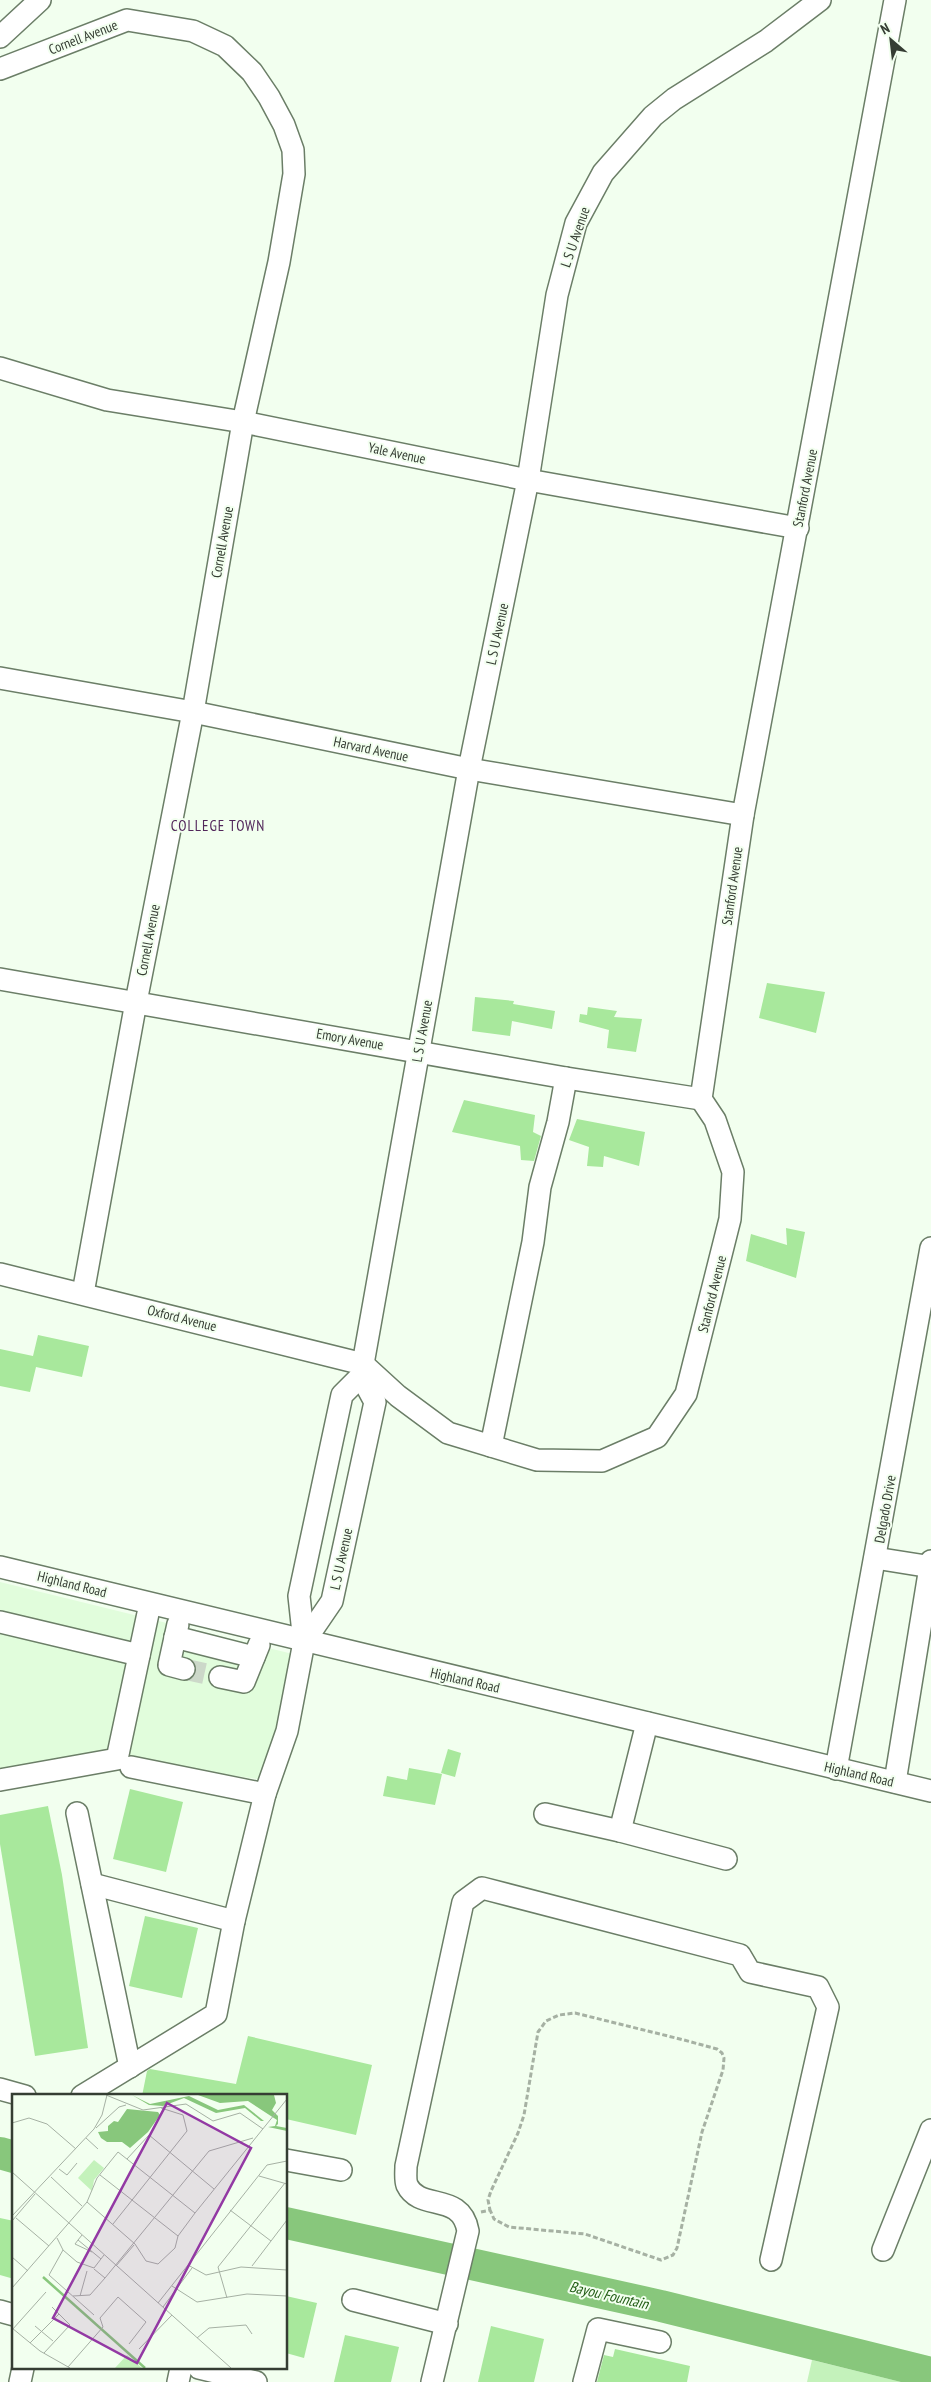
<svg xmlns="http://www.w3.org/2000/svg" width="931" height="2382" font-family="'PT Sans Narrow',sans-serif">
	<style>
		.built { fill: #e1fddc }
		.green { fill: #c4f2bb }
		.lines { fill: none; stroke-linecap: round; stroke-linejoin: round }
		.river { stroke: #88c77c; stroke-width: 32 }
		.building { fill: #a8e89c }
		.minor-tunnel { stroke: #ccd8c9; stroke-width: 21; stroke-dasharray: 21 11; stroke-linecap: butt }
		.minor-casing { stroke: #6b7e67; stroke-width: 24 }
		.path { stroke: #a6b1a3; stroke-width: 3; stroke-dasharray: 5 2.5; stroke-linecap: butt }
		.minor { stroke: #fff; stroke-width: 21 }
		.labels { text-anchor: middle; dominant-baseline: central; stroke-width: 4; stroke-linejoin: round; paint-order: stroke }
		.street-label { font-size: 14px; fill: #353d33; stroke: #f2ffef }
		.neighbourhood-label { font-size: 15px; letter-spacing: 1px; fill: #52275b; stroke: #f2ffef }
		.water-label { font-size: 15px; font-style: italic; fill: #205c14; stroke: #f2ffef }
		.inset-river { fill: none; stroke: #88c77c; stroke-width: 2.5 }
		.inset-road { fill: none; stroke: #a6b1a4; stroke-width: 1 }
		.view { fill: #9339a4; fill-opacity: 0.15; stroke: #9339a4; stroke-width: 2.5 }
		.inset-edge { fill: none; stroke: #353d33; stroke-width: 2.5 }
	</style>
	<rect width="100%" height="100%" fill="#f2ffef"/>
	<polygon class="built" points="0,1582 301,1656 265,1780 117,1759 0,1779"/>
	<polygon class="green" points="812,2360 901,2382 807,2382"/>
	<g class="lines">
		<g class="river">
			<polyline points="0,2153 14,2157"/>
			<polyline points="286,2223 661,2306 931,2373"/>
		</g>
	</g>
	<g class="building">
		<polygon points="767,983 825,992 816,1033 759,1018"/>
		<polygon points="475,997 514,1001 513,1004 555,1011 552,1029 512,1021 510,1036 472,1031"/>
		<polygon points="588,1007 617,1011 614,1017 642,1019 636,1052 607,1048 609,1030 579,1022 580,1014 587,1015"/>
		<polygon points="464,1100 535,1115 533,1132 541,1136 534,1161 521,1160 520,1146 452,1132"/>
		<polygon points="577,1119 645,1132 639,1166 604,1156 603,1167 587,1166 589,1147 569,1140"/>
		<polygon points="786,1228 805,1232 796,1278 746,1261 751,1234 787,1245"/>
		<polygon points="38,1335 89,1346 82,1377 36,1367 30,1392 0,1386 0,1349 33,1356"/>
		<polygon points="448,1749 461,1753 455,1777 441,1773"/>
		<polygon points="409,1768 442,1774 435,1805 383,1796 387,1776 407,1780"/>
		<polygon points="130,1789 183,1802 166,1872 113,1859"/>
		<polygon points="48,1806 62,1875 88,2048 35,2056 0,1844 0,1815"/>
		<polygon points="145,1916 198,1928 182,1998 129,1986"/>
		<polygon points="248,2036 372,2065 356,2135 286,2119 286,2096 142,2096 147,2071 150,2069 236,2084"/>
		<polygon points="0,2218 14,2221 14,2279 0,2275"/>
		<polygon points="286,2296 317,2303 304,2358 286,2353"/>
		<polygon points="491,2326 544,2339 534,2382 478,2382"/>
		<polygon points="345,2335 399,2347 391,2382 334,2382"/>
		<polygon points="615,2349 690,2366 687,2382 597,2382 604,2355 613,2357"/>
	</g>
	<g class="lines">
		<polyline class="minor-tunnel" points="184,1669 220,1677"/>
		<g class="minor-casing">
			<g id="minor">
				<polyline points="0,37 40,0"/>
				<polyline points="0,69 127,20 193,31 225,46 252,72 269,97 284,125 293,150 294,174 279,262 243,422 193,712 136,1002 83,1293"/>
				<polyline points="0,368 107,400 243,422 528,480 798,528"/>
				<polyline points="0,678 193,712 469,769 743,815"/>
				<polyline points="0,979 566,1078 701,1099"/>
				<polyline points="0,1274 363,1364 398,1396 448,1433 537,1460 602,1461 657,1437 686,1394 730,1219 733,1172 715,1120 701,1099 743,815 895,0"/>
				<polyline points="491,1446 533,1242 540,1187 558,1122 566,1078"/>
				<polyline points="875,1558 931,1567"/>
				<polyline points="0,1567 931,1791"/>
				<polyline points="0,1622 139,1655"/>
				<polyline points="178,1624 169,1665 184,1669"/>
				<polyline points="175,1637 254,1657"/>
				<polyline points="304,1642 332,1601 375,1402 361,1376"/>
				<polyline points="220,1677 244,1682 259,1645"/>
				<polyline points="836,1769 931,1248"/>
				<polyline points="0,1780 117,1759 150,1604"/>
				<polyline points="895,1782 931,1561"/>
				<polyline points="265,1794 287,1731 304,1642 299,1596 342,1395 361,1376 363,1364 469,769 528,480 557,295 576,223 603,173 653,116 674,99 766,41 820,0"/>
				<polyline points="77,1813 130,2067"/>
				<polyline points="545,1814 620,1831 647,1723"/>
				<polyline points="620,1831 726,1859"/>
				<polyline points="92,1884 234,1921"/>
				<polyline points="0,2089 25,2096"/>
				<polyline points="82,2096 216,2014 234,1921 265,1794 131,1767"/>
				<polyline points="286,2160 341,2170"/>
				<polyline points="883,2250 931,2130"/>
				<polyline points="353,2300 447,2324"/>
				<polyline points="0,2311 14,2315"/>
				<polyline points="199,2368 256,2382"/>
				<polyline points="20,2382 23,2368"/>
				<polyline points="178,2382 181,2368"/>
				<path d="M432,2382L468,2231C461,2191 420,2212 407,2185C405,2180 406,2172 406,2166L463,1902L482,1888L740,1955L750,1972L818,1987L828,2007L771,2260"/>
				<polyline points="584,2382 598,2329 660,2342"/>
			</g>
		</g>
		<polyline class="path" points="481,2212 490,2210 488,2200 491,2191 518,2133 524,2115 538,2032 546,2021 559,2015 575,2013 684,2040 717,2049 722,2053 724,2058 723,2070 702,2132 677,2248 673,2255 661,2260 585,2234 509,2227 494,2219 490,2210"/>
		<use href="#minor" class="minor"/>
	</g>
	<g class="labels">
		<g class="street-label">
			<text transform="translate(83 37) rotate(-21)">Cornell Avenue</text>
			<text transform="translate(575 237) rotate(-71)">L S U Avenue</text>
			<text transform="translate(397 453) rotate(12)">Yale Avenue</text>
			<text transform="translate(805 488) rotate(-79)">Stanford Avenue</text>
			<text transform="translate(222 542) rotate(-80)">Cornell Avenue</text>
			<text transform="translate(497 634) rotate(-78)">L S U Avenue</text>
			<text transform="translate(371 749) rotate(12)">Harvard Avenue</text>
			<text transform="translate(732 886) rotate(-82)">Stanford Avenue</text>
			<text transform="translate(148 940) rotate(-79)">Cornell Avenue</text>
			<text transform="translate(422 1031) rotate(-80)">L S U Avenue</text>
			<text transform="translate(350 1039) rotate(10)">Emory Avenue</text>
			<text transform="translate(712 1294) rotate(-76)">Stanford Avenue</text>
			<text transform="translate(182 1318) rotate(14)">Oxford Avenue</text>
			<text transform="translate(885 1509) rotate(-80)">Delgado Drive</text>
			<text transform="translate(341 1559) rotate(-78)">L S U Avenue</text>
			<text transform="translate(72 1584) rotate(14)">Highland Road</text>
			<text transform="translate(465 1680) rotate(13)">Highland Road</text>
			<text transform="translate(859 1774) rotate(13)">Highland Road</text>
		</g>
		<g class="neighbourhood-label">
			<text x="218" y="825">COLLEGE TOWN</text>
		</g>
		<g class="water-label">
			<text transform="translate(609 2295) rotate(13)">Bayou Fountain</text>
		</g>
	</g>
	<g transform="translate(12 2094)">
		<rect width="275" height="275" fill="#f2ffef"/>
		<path d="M82,66L92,74L82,86L80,97L66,84ZM115,261L130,274H103Z" fill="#c4f2bb"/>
		<path d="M120,1L138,10L177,2L206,16L232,11L252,27H249L233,14L204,19L172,4L151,12L137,11ZM186,1H262L264,9L260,16L266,22V30L264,32L275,34V37L256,33L263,32L265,26L236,7L208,9ZM115,15L146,18L148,21L136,38L118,54L110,48H95L89,44L86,38L96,37V32L102,27L106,28Z" fill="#88c77c"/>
		<path class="inset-river" d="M31,183L133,274"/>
		<path class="inset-road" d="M94,1L131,16L174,10L201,27L228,19L251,35M0,29L17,24L35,30L64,55M84,34L107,13L114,11M74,44L86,55M115,65L137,41L202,95M47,75L55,81L65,69M0,78L219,274M88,81L166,142M247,82L275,90M39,83L70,112M75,108L123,150L134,167L146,170L163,154L166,142L183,119L275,5M218,116L259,147M0,122L82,35L90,21L95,1M4,124L37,152M0,127L23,100M101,130L175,37L171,21L149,14M70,141L66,146L89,165M45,144L51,156L65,168L82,174L92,161M66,146L63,150L80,158M51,156L37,181L82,221M0,163L16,177M176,171L194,181L229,173L275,176M104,172L122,151M240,172L275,126M93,184L197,57L241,44M160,192L185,208L235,200L275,202M0,194L75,108L85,84L106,58L183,119M61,202L78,201L93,184L82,175M68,202L75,177M215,204L206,173L273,89M146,209L255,71L275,67M151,213L180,174M23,232L41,247M0,234L28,257L58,274M0,236L34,198M185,244L197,234L234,231L240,240M18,249L47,220M127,255L160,221M32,259L58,231L40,213M56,273L91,233L88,224L106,203L134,228L117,250"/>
		<path class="view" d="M155,9L239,54L125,269L41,224Z"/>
		<rect width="275" height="275" class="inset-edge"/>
	</g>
	<g transform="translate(891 40) rotate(332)" stroke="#f2ffef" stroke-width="4" paint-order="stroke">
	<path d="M0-4L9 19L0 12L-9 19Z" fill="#353d33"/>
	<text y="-8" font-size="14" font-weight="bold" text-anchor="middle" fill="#353d33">N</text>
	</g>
</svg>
